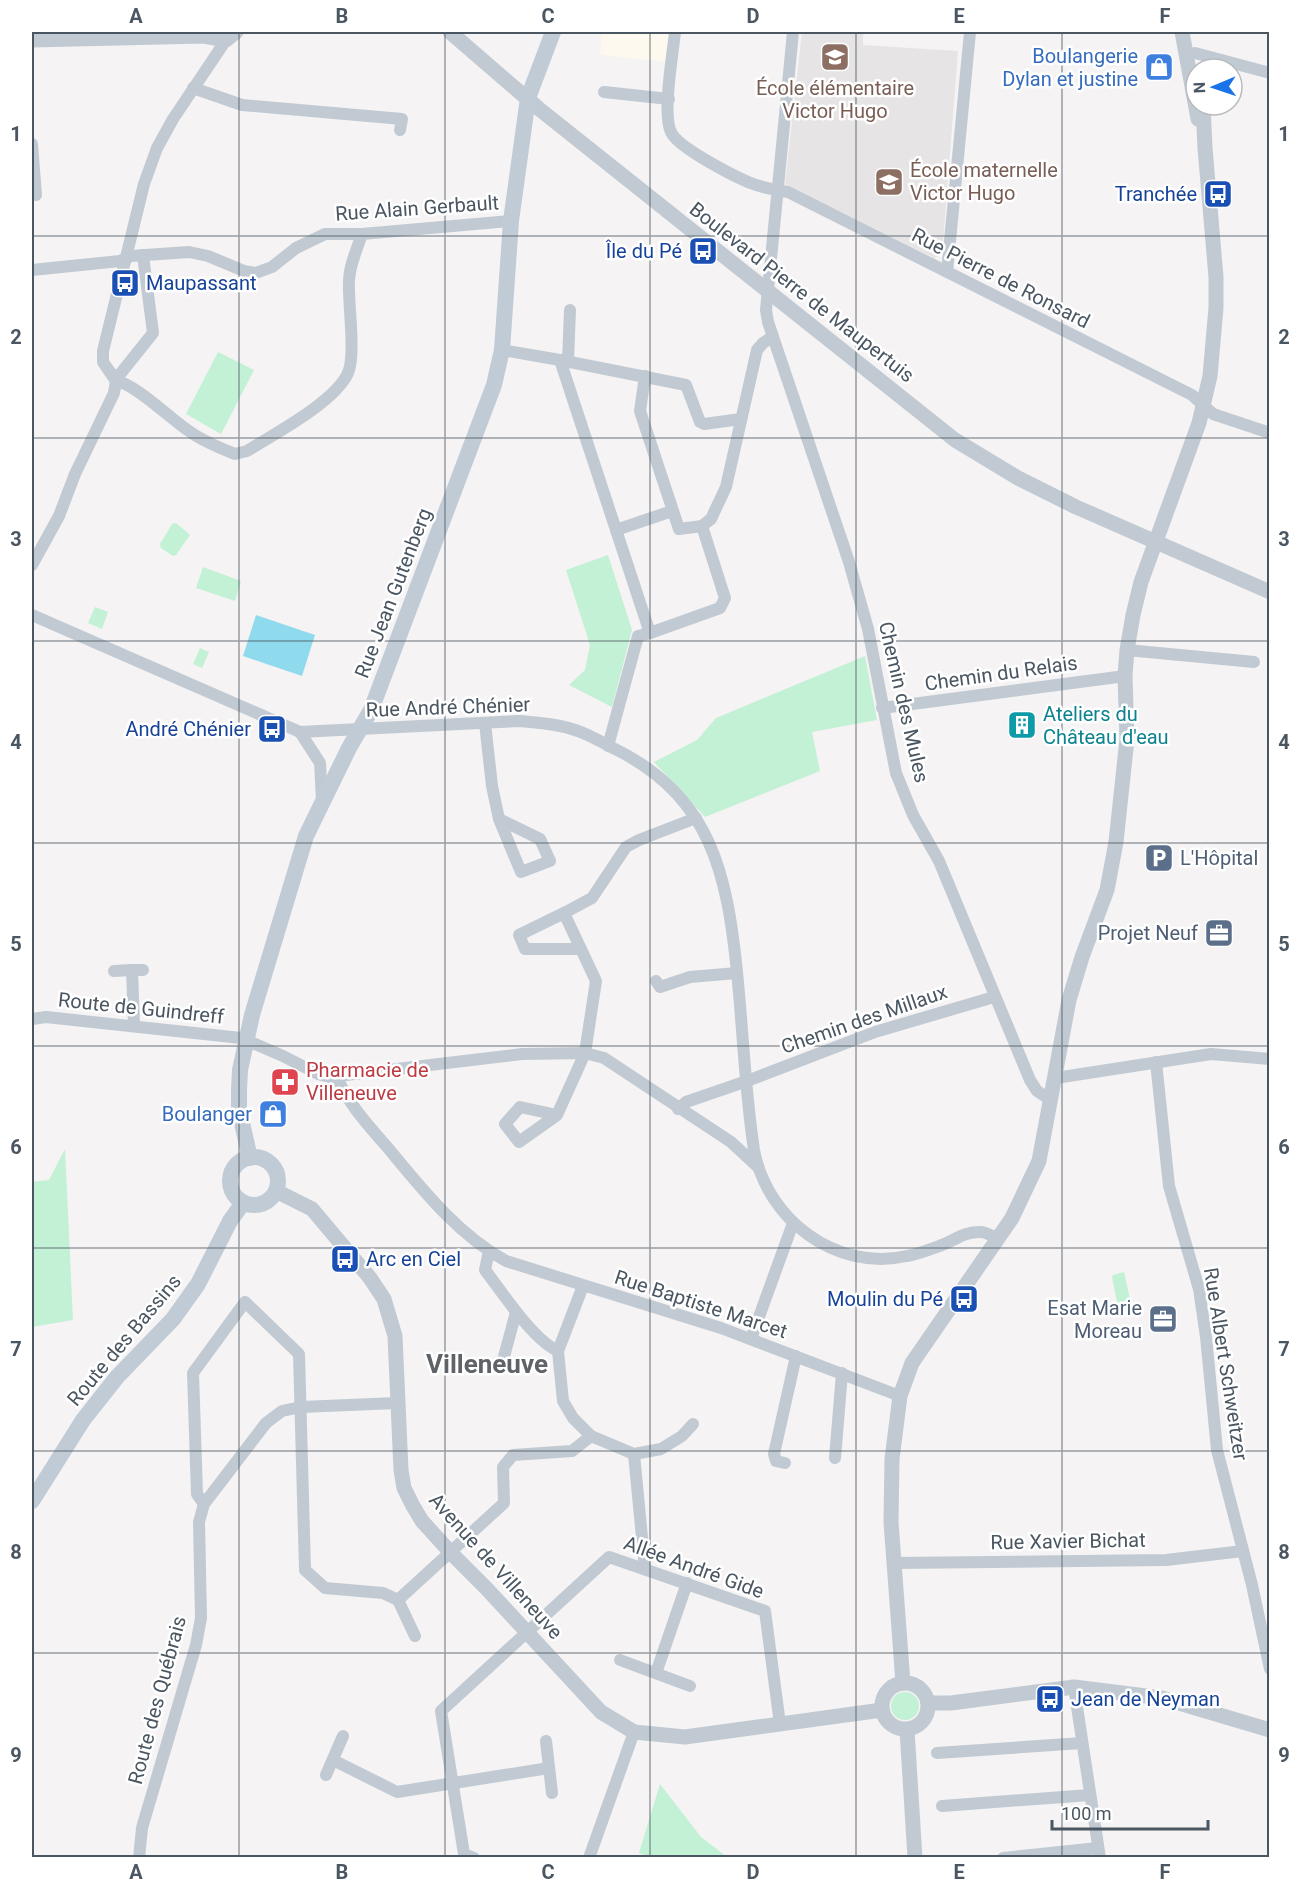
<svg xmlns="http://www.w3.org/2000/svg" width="1301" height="1889" font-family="Roboto,sans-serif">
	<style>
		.commercial { fill: #fdf9ef }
		.education { fill: #e6e4e5 }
		.green { fill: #c3f1d5 }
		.water { fill: #90daee }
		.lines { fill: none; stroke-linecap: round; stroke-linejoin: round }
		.minor { stroke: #c1cad2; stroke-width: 12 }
		.tertiary { stroke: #c1cad2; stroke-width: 15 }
		.secondary { stroke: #c1cbd6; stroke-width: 16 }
		.grid { fill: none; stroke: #4a5661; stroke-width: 1.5; stroke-opacity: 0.55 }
		.labels { text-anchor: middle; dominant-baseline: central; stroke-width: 5; stroke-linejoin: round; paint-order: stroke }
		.shop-label { font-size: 20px; fill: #366cbe; stroke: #fff; text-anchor: end }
		.education-label { font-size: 20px; fill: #785e54; stroke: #fff }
		.transit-label { font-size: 20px; fill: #164399; stroke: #fff; text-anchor: end }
		.street-label { font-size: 20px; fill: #4a5661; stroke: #fff }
		.culture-label { font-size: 20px; fill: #0d838f; stroke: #fff; text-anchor: start }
		.service-label { font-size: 20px; fill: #4e5e75; stroke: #fff; text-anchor: end }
		.health-label { font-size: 20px; fill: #be3a42; stroke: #fff; text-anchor: start }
		.district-label { font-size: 26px; font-weight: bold; fill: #5f6368; stroke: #fff }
		.neatline { fill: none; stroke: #4a5661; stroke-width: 2 }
		.grid-label { font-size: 20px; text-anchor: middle; font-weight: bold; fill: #4a5661 }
	</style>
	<rect width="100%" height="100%" fill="#f5f3f3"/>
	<polygon class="commercial" points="602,32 670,32 666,62 600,55"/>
	<polygon class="education" points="802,32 863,32 863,45 958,51 942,255 934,258 785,184"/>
	<g class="green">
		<polygon points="218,352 254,370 221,434 186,414"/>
		<polygon points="176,523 190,535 176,555 173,556 161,548 160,544 172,524"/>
		<polygon points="608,555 632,630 612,707 569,685 585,670 590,645 566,570"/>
		<polygon points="203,567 241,581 235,601 196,588"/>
		<polygon points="95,607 108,612 102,629 88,623"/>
		<polygon points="200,648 209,652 202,668 193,664"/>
		<polygon points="865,656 877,720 812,732 820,771 705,817 654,762 697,740 716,718"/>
		<polygon points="65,1149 73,1320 32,1327 32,1182 49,1180"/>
		<polygon points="1124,1272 1130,1299 1129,1302 1119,1304 1117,1302 1112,1277 1113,1275"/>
		<circle cx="905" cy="1706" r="14"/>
		<polygon points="660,1784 701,1837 727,1857 652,1858 639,1853"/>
	</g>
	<polygon class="water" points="256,615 315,635 302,676 243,656"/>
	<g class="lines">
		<g class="minor">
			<path d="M675,32C673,53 662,114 671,132C677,147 732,175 748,182C760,187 774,190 788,192L1192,395L1213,414L1270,433"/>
			<polyline points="793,32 766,310 768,322 849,562 868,629 896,773 913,815 939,861 1030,1080 1037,1091 1051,1100"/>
			<polyline points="1195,53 1270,73"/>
			<polyline points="193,88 242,105 402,119 400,130"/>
			<polyline points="604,92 669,99"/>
			<polyline points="32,144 36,195"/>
			<polyline points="32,270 120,261 131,256 189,252 208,256 244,271 256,273 272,267 296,248 325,234 362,234 511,221"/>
			<polyline points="947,272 970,32"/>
			<polyline points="502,350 560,360 650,633 720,608 725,598 702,526"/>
			<polyline points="560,360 686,385 700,422 704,424 741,419"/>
			<polyline points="568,361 570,310"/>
			<polyline points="645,376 640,411 679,529 702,526 711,519 726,487 757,350 763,343 772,337"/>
			<polyline points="115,377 121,373 153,333 143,255"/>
			<path d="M116,381C134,383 172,420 189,431C202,441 220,448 235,454L247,451C274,434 335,402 348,373C356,354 348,305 349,282C349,266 357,249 362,234"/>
			<polyline points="616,530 672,511"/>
			<polyline points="32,565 59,516 75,474 114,393 116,381 103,362 103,351 144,184 157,148 173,119 226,40"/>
			<path d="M32,615L300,732L519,721C539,723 559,724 578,731C590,735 603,743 615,749C711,796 727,874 737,972C743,1031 745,1091 754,1150C767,1219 835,1272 907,1256C918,1254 931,1249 942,1245C955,1240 966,1231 981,1232C986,1232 992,1236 998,1239"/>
			<polyline points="1127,650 1254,662"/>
			<polyline points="882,708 1125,676"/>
			<polyline points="485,723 492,786 499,819 521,872 550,861 540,839 499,819"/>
			<polyline points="300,732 320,763 322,800"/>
			<polyline points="608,746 638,636 650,633"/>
			<polyline points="564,913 519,935 525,949 581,949"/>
			<polyline points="114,971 132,970"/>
			<polyline points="656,981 660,987 690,977 737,973"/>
			<polyline points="32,1019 46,1017 241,1038 283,1056 318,1074 329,1077 522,1054 585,1053 604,1058 731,1142 758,1167"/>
			<polyline points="134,1025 132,970 143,970"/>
			<polyline points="1156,1062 1169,1186 1199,1289 1206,1337 1217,1450 1252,1585 1270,1669"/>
			<path d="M337,1077C348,1104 369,1126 388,1148C422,1189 458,1235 506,1261L721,1328L900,1396"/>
			<polyline points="1055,1077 1062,1077 1211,1054 1270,1059"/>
			<polyline points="678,1109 686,1102 747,1081 875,1032 994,997"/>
			<polyline points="557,1115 520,1107 505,1124 519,1142 557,1115 585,1053 596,981 564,913 592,898 626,847 639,840 696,818"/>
			<path d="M489,1251L485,1270C502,1292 533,1340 558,1351"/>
			<polyline points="583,1286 558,1351 563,1401 573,1418 591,1436 634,1454 661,1449 682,1436 693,1424"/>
			<polyline points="751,1339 793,1223"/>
			<polyline points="502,1364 516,1312"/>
			<polyline points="634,1454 645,1569"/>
			<polyline points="835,1458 842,1373"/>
			<polyline points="785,1463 776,1461 774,1454 796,1356"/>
			<polyline points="204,1504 197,1494 193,1373 245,1302 299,1354 305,1570 325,1588 383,1593 398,1600 504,1503 503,1467 513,1455 572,1451 591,1436"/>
			<polyline points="894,1563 1166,1560 1243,1551"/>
			<polyline points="398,1600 415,1636"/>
			<polyline points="620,1660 690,1686"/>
			<polyline points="656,1673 687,1583"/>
			<polyline points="1074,1687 1100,1858"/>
			<polyline points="546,1741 552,1793"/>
			<polyline points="937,1753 1082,1743"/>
			<polyline points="333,1760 397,1792 549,1768"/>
			<polyline points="326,1775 343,1736"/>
			<polyline points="942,1806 1090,1795"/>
			<polyline points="139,1858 142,1828 196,1645 201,1618 199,1522 204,1504 266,1423 282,1411 301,1407 397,1403"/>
			<polyline points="474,1858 464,1854 441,1711 609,1557 765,1611 780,1724"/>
			<polyline points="589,1858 634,1732"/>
			<polyline points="1003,1858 1098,1848"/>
		</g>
		<g class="tertiary">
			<polyline points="450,32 538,108 955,440 1018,478 1076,507 1270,592"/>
			<polyline points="1182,32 1198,119"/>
			<polyline points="32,40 204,36 226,40 236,32"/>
			<polyline points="276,1191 312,1209 370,1278 384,1299 395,1336 401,1470 404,1488 413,1506 422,1521 451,1553 486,1588 601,1712 634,1732 685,1737 882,1710"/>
			<circle cx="905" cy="1706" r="23"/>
			<polyline points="903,1683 891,1522 892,1459 900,1396 912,1363 1012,1218 1039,1161 1069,1000 1082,957 1107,890 1116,842 1127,739 1125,676 1127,650 1133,615 1141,582 1199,423 1210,376 1216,308 1216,277 1205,148 1203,105"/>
			<polyline points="928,1703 951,1703 1074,1687 1162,1698 1270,1730"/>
			<polyline points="907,1730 915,1858"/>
		</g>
		<g class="secondary">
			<circle cx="254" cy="1181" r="24"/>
			<polyline points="250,1158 239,1110 239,1090 240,1070 252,1015 306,836 349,748 371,710 494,385 502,350 511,221 528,98 553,32"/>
			<polyline points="32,1501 83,1420 117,1377 173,1319 198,1284 230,1221 243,1203"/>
		</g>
	</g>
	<path class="grid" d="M239,32V1858M445,32V1858M650,32V1858M856,32V1858M1062,32V1858M32,236H1270M32,438H1270M32,641H1270M32,843H1270M32,1046H1270M32,1248H1270M32,1451H1270M32,1653H1270"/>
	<defs>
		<g id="school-square" transform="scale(1.5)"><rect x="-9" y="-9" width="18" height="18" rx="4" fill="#8d6e63" stroke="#fff"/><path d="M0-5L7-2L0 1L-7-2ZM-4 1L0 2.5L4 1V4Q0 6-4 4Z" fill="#fff"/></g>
		<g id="shop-square" transform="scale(1.5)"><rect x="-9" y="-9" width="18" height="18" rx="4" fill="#3f7fe0" stroke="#fff"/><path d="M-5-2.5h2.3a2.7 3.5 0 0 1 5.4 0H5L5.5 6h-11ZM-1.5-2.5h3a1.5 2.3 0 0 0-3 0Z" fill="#fff"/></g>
		<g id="bus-square" transform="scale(1.5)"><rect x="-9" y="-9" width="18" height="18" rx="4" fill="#1a4fb4" stroke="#fff"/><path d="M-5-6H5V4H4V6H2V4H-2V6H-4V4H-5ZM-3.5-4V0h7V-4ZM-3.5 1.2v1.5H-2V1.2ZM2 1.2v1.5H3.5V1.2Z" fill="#fff"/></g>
		<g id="building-square" transform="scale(1.5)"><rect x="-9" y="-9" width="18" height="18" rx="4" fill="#0f9aa8" stroke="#fff"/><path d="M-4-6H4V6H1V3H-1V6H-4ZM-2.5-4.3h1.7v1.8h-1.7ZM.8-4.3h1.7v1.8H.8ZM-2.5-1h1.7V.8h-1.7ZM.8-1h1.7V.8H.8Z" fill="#fff"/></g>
		<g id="parking-square" transform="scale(1.5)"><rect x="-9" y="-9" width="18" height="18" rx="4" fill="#5c6f8a" stroke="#fff"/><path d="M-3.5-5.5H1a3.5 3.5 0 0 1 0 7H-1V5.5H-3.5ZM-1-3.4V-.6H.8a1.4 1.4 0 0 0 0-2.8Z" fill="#fff"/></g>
		<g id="office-square" transform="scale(1.5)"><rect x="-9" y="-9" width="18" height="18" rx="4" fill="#5c6f8a" stroke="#fff"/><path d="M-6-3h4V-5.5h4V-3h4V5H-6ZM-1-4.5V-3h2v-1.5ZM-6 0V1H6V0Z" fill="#fff"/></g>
		<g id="pharmacy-square" transform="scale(1.5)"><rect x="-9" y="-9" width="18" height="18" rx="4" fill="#e0444e" stroke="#fff"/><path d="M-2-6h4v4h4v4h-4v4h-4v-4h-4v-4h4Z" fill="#fff"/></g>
	</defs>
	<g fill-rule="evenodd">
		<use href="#school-square" x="835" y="57"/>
		<use href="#shop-square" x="1159" y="67"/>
		<use href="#school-square" x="889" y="182"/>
		<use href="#bus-square" x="1218" y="194"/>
		<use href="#bus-square" x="703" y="251"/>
		<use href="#bus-square" x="125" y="283"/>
		<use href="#building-square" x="1022" y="725"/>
		<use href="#bus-square" x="272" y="729"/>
		<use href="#parking-square" x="1159" y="858"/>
		<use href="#office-square" x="1219" y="933"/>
		<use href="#pharmacy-square" x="285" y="1082"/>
		<use href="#shop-square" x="273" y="1114"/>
		<use href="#bus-square" x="345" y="1259"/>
		<use href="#bus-square" x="964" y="1299"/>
		<use href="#office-square" x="1163" y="1319"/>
		<use href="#bus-square" x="1050" y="1699"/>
	</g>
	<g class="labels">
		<g class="shop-label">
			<text x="1138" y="56">Boulangerie<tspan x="1138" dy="23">Dylan et justine</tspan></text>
			<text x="252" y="1114">Boulanger</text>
		</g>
		<g class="education-label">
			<text x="835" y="88">École élémentaire<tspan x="835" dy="23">Victor Hugo</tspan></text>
			<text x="910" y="170" text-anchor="start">École maternelle<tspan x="910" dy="23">Victor Hugo</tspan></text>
		</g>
		<g class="transit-label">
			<text x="1197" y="194">Tranchée</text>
			<text x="682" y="251">Île du Pé</text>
			<text x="146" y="283" text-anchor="start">Maupassant</text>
			<text x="251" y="729">André Chénier</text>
			<text x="366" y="1259" text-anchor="start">Arc en Ciel</text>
			<text x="943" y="1299">Moulin du Pé</text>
			<text x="1071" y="1699" text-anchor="start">Jean de Neyman</text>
		</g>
		<g class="street-label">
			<text transform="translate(417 208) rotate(-4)">Rue Alain Gerbault</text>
			<text transform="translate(1001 278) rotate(27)">Rue Pierre de Ronsard</text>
			<text transform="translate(802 292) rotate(38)">Boulevard Pierre de Maupertuis</text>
			<text transform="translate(393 593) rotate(-69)">Rue Jean Gutenberg</text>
			<text transform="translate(1001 673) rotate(-8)">Chemin du Relais</text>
			<text transform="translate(904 702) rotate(77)">Chemin des Mules</text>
			<text transform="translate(448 707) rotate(-2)">Rue André Chénier</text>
			<text transform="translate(141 1008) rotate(6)">Route de Guindreff</text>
			<text transform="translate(864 1019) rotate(-19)">Chemin des Millaux</text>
			<text transform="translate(701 1304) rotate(18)">Rue Baptiste Marcet</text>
			<text transform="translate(124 1340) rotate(-50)">Route des Bassins</text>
			<text transform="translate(1226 1364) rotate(81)">Rue Albert Schweitzer</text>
			<text transform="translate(1068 1541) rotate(-1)">Rue Xavier Bichat</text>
			<text transform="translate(496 1566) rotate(48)">Avenue de Villeneuve</text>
			<text transform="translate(694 1567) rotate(20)">Allée André Gide</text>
			<text transform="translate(157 1700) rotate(-75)">Route des Québrais</text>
		</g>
		<g class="culture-label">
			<text x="1043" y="714">Ateliers du<tspan x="1043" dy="23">Château d'eau</tspan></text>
		</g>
		<g class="service-label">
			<text x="1180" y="858" text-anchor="start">L'Hôpital</text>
			<text x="1198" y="933">Projet Neuf</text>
			<text x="1142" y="1308">Esat Marie<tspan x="1142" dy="23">Moreau</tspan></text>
		</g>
		<g class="health-label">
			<text x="306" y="1070">Pharmacie de<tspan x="306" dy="23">Villeneuve</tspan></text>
		</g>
		<g class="district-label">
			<text x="487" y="1364">Villeneuve</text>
		</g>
	</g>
	<rect width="1301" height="1889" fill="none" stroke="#ffffff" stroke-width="66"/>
	<g transform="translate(1214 87) rotate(268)"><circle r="28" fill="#ffffff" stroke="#b7bbc0" stroke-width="1.5"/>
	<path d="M0-4.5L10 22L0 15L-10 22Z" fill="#1a73e8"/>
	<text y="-9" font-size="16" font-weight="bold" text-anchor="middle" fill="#4a5661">N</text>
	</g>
	<path d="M1052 1820v9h156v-9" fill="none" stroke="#4a5661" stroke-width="3"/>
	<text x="1061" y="1820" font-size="18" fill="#4a5661" stroke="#ffffff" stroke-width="4.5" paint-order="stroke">100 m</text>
	<rect x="33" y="33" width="1235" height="1823" class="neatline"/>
	<g class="grid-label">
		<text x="136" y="23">A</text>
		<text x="342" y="23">B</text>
		<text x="548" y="23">C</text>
		<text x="753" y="23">D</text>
		<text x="959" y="23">E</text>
		<text x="1165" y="23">F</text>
		<text x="16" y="141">1</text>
		<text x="1284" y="141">1</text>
		<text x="16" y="344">2</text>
		<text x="1284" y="344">2</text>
		<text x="16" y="546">3</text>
		<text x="1284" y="546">3</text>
		<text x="16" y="749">4</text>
		<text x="1284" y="749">4</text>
		<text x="16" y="951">5</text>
		<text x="1284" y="951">5</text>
		<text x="16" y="1154">6</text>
		<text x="1284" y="1154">6</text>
		<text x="16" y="1356">7</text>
		<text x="1284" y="1356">7</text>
		<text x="16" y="1559">8</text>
		<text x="1284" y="1559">8</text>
		<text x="16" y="1762">9</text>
		<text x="1284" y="1762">9</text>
		<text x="136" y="1879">A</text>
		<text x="342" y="1879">B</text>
		<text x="548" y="1879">C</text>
		<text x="753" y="1879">D</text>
		<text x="959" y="1879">E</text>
		<text x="1165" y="1879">F</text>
	</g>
</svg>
